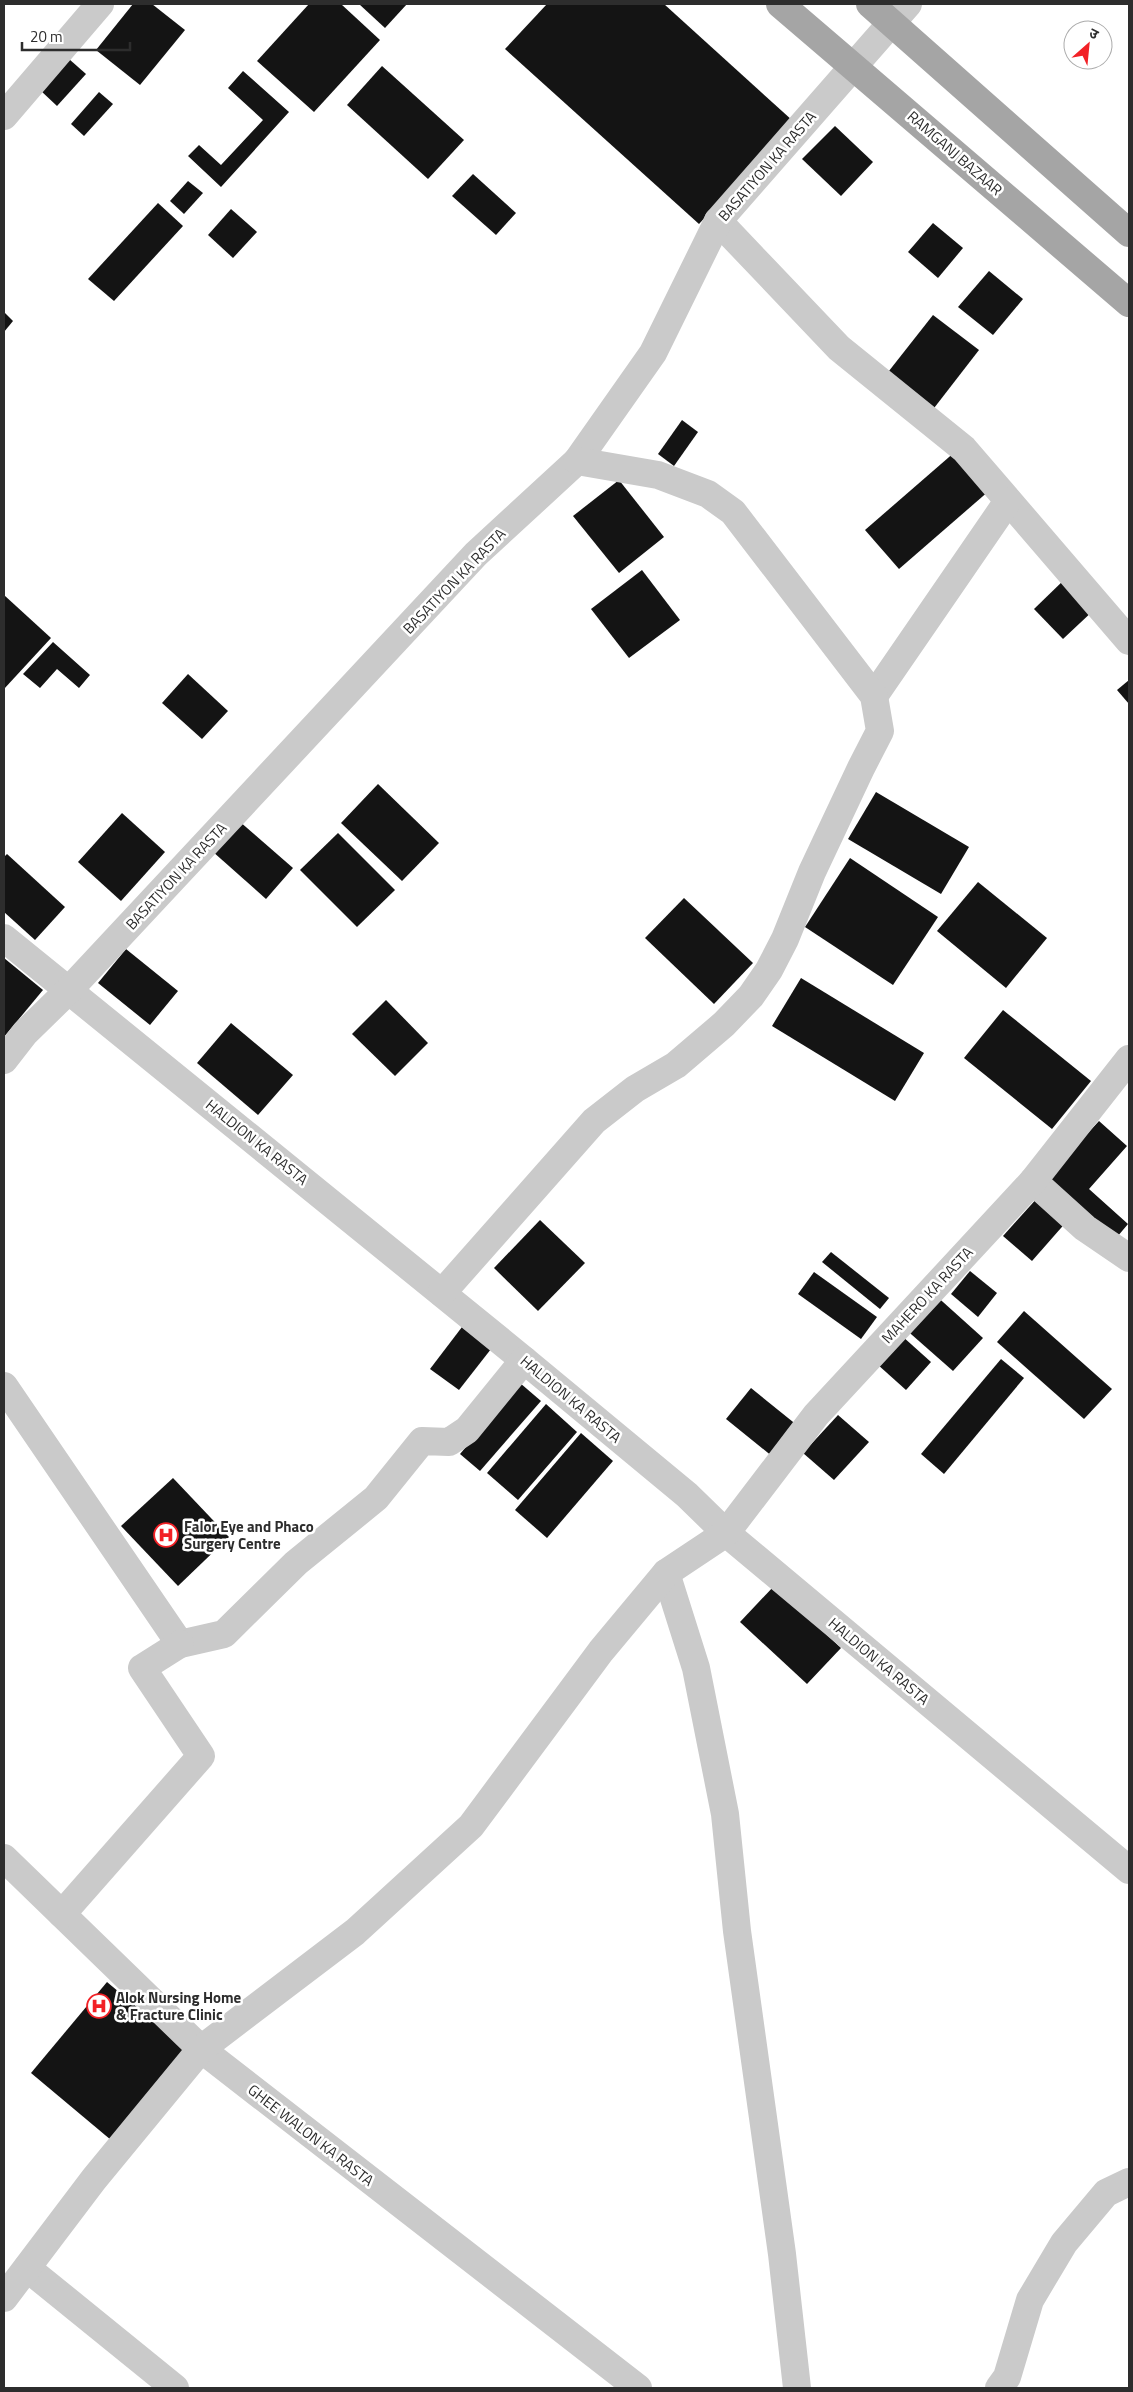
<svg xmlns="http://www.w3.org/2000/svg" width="1133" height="2392" font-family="'Titillium Web','Noto Sans Devanagari',sans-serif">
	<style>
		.building { fill: #141414 }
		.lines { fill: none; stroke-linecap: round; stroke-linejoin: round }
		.street { stroke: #cacaca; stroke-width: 28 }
		.primary { stroke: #a5a5a5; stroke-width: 28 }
		.labels { text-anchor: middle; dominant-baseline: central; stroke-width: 5; stroke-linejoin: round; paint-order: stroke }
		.street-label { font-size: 15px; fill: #2d2d2d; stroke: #fff }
		.poi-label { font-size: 15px; font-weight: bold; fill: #2d2d2d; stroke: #fff; text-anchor: start }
	</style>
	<rect width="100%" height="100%" fill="#fff"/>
	<g class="building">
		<polygon points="133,4 152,4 185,30 140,85 96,50"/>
		<polygon points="309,4 341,4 380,40 314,112 257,61"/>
		<polygon points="359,4 407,4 385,28"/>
		<polygon points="547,4 664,4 793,121 699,224 505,49"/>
		<polygon points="69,59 86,74 57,106 40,90"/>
		<polygon points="382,66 464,140 428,179 347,105"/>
		<polygon points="243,71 289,112 221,187 188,156 199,145 221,165 263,120 228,88"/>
		<polygon points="99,92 113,104 84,136 71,124"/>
		<polygon points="835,126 873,162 841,196 802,159"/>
		<polygon points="473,174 516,213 496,235 452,196"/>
		<polygon points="188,181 203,193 184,214 170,201"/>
		<polygon points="158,203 183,226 114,301 88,279"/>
		<polygon points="231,209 257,232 233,258 208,235"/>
		<polygon points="933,223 963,248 938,278 908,252"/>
		<polygon points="989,271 1023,299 993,335 958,307"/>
		<polygon points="4,312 13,321 4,332"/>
		<polygon points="933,315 979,350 931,412 885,376"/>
		<polygon points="682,420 698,432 674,466 658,454"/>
		<polygon points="956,451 990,490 899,569 865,530"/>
		<polygon points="619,480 664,537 619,573 573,516"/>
		<polygon points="642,570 680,620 629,658 591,609"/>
		<polygon points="1066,578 1096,608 1063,639 1034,609"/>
		<polygon points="4,595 51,638 4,689"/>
		<polygon points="53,642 90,675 79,688 57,669 40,688 23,674"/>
		<polygon points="188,674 228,711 202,739 162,703"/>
		<polygon points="1129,680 1129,704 1117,690"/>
		<polygon points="378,784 439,843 402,881 341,823"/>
		<polygon points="876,792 969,847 941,894 848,839"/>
		<polygon points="122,813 165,852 121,901 78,862"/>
		<polygon points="239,821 293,868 266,899 212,851"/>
		<polygon points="338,833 395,890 357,927 300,870"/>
		<polygon points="7,854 65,907 35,940 4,912 4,857"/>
		<polygon points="850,858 938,917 893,985 805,927"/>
		<polygon points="978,882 1047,938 1006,988 937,931"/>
		<polygon points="684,898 753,963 714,1004 645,938"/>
		<polygon points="126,949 178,991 150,1025 98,983"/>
		<polygon points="4,958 43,990 4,1037"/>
		<polygon points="801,978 924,1053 895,1101 772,1026"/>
		<polygon points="386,1000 428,1043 395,1076 352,1034"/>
		<polygon points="1003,1010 1091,1081 1052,1129 964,1058"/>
		<polygon points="231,1023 293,1075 258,1115 197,1063"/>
		<polygon points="1099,1121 1127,1146 1089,1189 1128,1224 1112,1243 1043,1182"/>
		<polygon points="1039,1196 1068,1220 1032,1261 1003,1236"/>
		<polygon points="540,1220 585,1263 538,1311 494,1268"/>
		<polygon points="831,1252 889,1298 880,1309 822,1262"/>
		<polygon points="970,1271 997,1293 978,1317 951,1294"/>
		<polygon points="814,1272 877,1317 861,1339 798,1294"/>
		<polygon points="933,1293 983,1338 953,1371 903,1327"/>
		<polygon points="1024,1311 1112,1389 1084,1419 997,1342"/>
		<polygon points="462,1327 491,1349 459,1390 430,1369"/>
		<polygon points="902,1336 931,1362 906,1390 877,1364"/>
		<polygon points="1001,1359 1024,1378 944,1474 921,1454"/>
		<polygon points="520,1383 541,1401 480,1471 460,1454"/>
		<polygon points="751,1388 798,1426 773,1457 726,1419"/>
		<polygon points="546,1404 577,1432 518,1500 487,1473"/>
		<polygon points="838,1415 869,1442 834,1480 803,1453"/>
		<polygon points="581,1433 613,1461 547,1538 515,1510"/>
		<polygon points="173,1478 229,1537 178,1586 121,1526"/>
		<polygon points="774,1586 841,1648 807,1684 740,1622"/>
		<polygon points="107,1982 187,2049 111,2140 31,2073"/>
	</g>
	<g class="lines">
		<g class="street">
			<polyline points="4,116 100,4"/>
			<polyline points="718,221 839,348 964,449 1129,641"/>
			<polyline points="874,696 1008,501"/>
			<polyline points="4,938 524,1360 687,1495 726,1533 1129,1870"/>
			<polyline points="4,1060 25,1033 69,990 476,554 577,461 653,353 718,221 908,4"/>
			<polyline points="1033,1181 1085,1228 1129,1258"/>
			<polyline points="442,1293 594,1121 635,1089 676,1065 724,1024 751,996 769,970 785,939 812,872 861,768 880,731 874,696 733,512 708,494 658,475 577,461"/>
			<polyline points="4,1386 180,1644 224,1634 296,1563 376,1498 422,1441 449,1442 467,1430 524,1360"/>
			<polyline points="666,1573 696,1668 725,1814 737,1931 782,2254 797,2388"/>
			<polyline points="4,1858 201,2049 638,2388"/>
			<polyline points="62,1914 201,1756 142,1668 180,1644"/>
			<polyline points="27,2268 175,2388"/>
			<polyline points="4,2298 94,2179 201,2049 355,1932 471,1826 601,1651 666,1573 726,1533 816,1415 1033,1181 1129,1059"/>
			<polyline points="999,2388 1007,2377 1030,2300 1064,2243 1106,2193 1129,2182"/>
		</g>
		<g class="primary">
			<polyline points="780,4 1129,303"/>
			<polyline points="870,4 1129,233"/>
		</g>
	</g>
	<defs>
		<g id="hospital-ring" transform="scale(1.25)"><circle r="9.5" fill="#fff" stroke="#f22126" stroke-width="1.5"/><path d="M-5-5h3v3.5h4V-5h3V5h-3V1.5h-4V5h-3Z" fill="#f22126"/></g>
	</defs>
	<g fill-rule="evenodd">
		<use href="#hospital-ring" x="166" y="1535"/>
		<use href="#hospital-ring" x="99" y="2006"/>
	</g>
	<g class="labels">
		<g class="street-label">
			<text transform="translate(955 153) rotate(41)">RAMGANJ BAZAAR</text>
			<text transform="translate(767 166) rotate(-49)">BASATIYON KA RASTA</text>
			<text transform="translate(454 581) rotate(-46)">BASATIYON KA RASTA</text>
			<text transform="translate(176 876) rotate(-47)">BASATIYON KA RASTA</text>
			<text transform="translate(257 1142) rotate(39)">HALDION KA RASTA</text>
			<text transform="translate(927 1295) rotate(-47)">MAHERO KA RASTA</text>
			<text transform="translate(571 1399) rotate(40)">HALDION KA RASTA</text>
			<text transform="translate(879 1661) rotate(40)">HALDION KA RASTA</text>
			<text transform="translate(311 2135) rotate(38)">GHEE WALON KA RASTA</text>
		</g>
		<g class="poi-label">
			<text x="184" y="1526">Falor Eye and Phaco<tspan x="184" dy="17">Surgery Centre</tspan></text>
			<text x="116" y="1997">Alok Nursing Home<tspan x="116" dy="17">&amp; Fracture Clinic</tspan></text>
		</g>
	</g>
	<rect width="1133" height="2392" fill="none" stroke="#2d2d2d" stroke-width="10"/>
	<g transform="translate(1088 45) rotate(27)"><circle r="24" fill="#ffffff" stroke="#ababab"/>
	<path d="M0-4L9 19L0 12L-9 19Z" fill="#f22126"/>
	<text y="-8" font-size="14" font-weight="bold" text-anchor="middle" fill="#2d2d2d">उ</text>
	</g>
	<path d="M22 42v8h108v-8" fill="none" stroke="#2d2d2d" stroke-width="2.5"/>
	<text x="30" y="42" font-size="15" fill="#2d2d2d" stroke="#ffffff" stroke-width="4" paint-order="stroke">20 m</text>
</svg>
